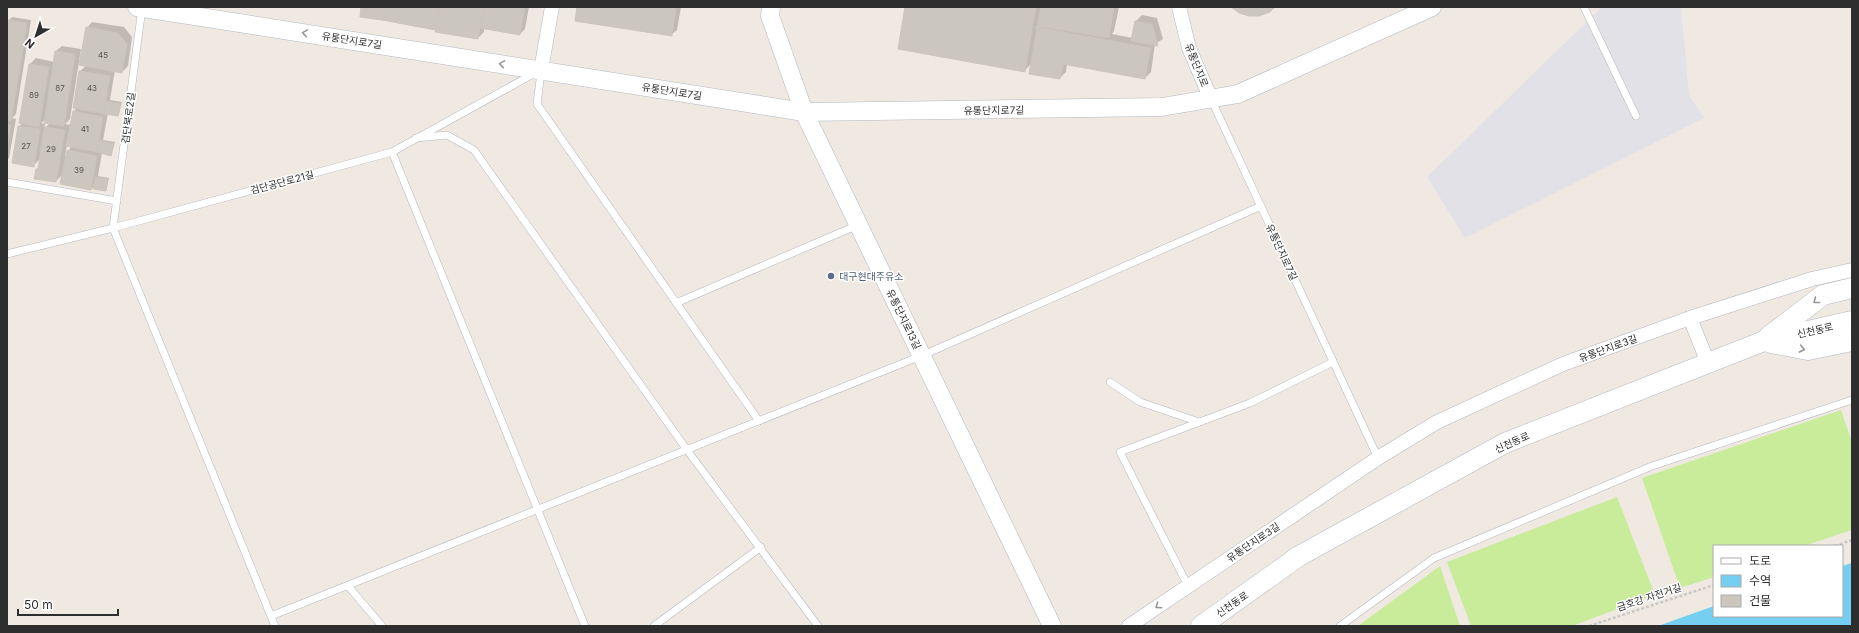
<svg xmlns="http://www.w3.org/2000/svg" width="1859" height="633" font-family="Inter,'Noto Sans KR',sans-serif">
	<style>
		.industrial { fill: #e3e1e8 }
		.pitch { fill: #c9ec9a }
		.water { fill: #75cff0 }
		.shadow { fill: #0003; fill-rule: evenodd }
		.building { fill: #cbc7bf; stroke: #cbc5ba }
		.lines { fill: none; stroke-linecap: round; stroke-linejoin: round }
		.service-casing { stroke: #b4b7c1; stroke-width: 8 }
		.minor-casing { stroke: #b4b7c1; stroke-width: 15 }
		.tertiary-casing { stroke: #b4b7c1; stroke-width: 19 }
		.secondary-casing { stroke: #b4b7c1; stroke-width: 21 }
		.path { stroke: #c9c9c9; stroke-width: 2.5; stroke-dasharray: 3 2; stroke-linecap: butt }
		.service { stroke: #fff; stroke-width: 7 }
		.minor { stroke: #fff; stroke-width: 14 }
		.tertiary { stroke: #fff; stroke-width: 18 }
		.secondary { stroke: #fff; stroke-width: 20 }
		.oneway { stroke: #969696 }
		.service-dot { fill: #5c6f8a; stroke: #fff; stroke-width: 1.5 }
		.labels { text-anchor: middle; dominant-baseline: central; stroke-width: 3; stroke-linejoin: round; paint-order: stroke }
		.number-label { font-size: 8px; fill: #555452 }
		.street-label { font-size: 10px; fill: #2e2e2e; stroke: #fff }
		.service-label { font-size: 10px; fill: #4e5e75; stroke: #fff; text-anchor: start }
	</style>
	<rect width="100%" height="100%" fill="#efe9e1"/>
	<polygon class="industrial" points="1602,7 1681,7 1689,95 1704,118 1465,238 1427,177"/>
	<g class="pitch">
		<polygon points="1841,410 1852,442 1852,530 1804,546 1714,546 1714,577 1680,588 1642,478"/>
		<polygon points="1617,497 1655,595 1572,626 1471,626 1447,562"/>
		<polygon points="1440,566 1460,626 1358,626"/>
	</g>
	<polygon class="water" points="1852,563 1852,626 1658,626 1714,606 1714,616 1842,616 1842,566"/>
	<g class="shadow">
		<polygon points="362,7 529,7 525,29 520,34 484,28 484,32 478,38 361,16"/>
		<polygon points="578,7 681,7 677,30 671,35"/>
		<path d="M906,7H1119L1114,31L1112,34L1133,38L1136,21L1142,15L1157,18L1163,39L1155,44L1151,72L1145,78L1067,64L1066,72L1060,78L1032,63L1024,71ZM1037,25L1041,26L1036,30Z"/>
		<polygon points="7,17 7,22 12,17 31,20 16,114 12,118 16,119 9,158 7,161"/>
		<path d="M92,22L124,27L132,37L128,66L122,72L115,70L110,100L122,102L118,115L108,113L103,140L115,142L111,155L102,153L98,176L109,178L106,190L92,188L91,189L63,174L56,181L37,169L39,166L40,159L33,166L19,126L23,123L20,122L30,64L36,58L54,62L56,51L62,46L81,49L70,119L65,124L71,125L74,111L77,108H74L80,71L86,66L87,28ZM46,119L50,123L44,129L45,124L41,123ZM67,145L72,146L68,151L67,157L65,156Z"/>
	</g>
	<g class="building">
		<polygon points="361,7 385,7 382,20 360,17"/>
		<polygon points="385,7 440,7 436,30 382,20"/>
		<polygon points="440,7 484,7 478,39 435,32"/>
		<polygon points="484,7 525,7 520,35 480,28"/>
		<polygon points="577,7 676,7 672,36 575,21"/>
		<polygon points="905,7 1036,7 1025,72 898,49"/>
		<polygon points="1041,7 1114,7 1109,38 1037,26"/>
		<polygon points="1231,7 1275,7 1270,12 1259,16 1249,16 1239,13"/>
		<polygon points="8,20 27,23 23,49 7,46"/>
		<polygon points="1135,21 1152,24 1158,46 1131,41"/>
		<polygon points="86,27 118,33 127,44 122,73 79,65"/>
		<polygon points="1037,27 1151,48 1145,79 1063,64 1060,79 1029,74"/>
		<polygon points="7,46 23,49 11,121 7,120"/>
		<polygon points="55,51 75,54 64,126 44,123"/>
		<polygon points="29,64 49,67 39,127 19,123"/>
		<polygon points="79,71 110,76 104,114 73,108"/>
		<polygon points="106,101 121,104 118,116 104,114"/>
		<polygon points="73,111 103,117 97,152 66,146"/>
		<polygon points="7,124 11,125 7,147"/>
		<polygon points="18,126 40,129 34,167 12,163"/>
		<polygon points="44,127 65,130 56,182 34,179 36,169 38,169"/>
		<polygon points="99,140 114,144 111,156 97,152"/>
		<polygon points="67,150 97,156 91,190 60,184"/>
		<polygon points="95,177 108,179 106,191 93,189"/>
	</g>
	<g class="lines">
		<g class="service-casing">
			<g id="service">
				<polyline points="1584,7 1636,116"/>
				<polyline points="142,8 113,228 275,626"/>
				<polyline points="541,72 537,104 759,421"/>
				<polyline points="1211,99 1378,458"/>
				<polyline points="416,138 447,135 474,150 687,450 818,626"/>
				<polyline points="392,152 585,626"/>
				<polyline points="7,182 117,201"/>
				<polyline points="7,254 113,228 392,152 535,73"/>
				<polyline points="676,303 858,225"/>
				<polyline points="1110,382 1140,402 1199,422"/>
				<polyline points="348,586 382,626"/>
				<polyline points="1188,586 1120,452 1250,403 1333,362"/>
				<polyline points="271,616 921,356 1261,206"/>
				<polyline points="654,626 761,547"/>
				<polyline points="1340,626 1434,558 1652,466 1852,400"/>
			</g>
		</g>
		<g class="minor-casing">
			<g id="minor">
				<polyline points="1179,7 1189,48 1211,99"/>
				<polyline points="541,70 552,7"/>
				<polyline points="1690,318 1708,363"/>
				<polyline points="1129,626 1378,458 1437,422 1563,364 1690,318 1812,279 1852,270"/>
			</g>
		</g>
		<g class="tertiary-casing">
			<g id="tertiary">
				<polyline points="137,7 804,112 1162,107 1238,94 1432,7"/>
				<polyline points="771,7 770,16 804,112 1052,626"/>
			</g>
		</g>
		<g class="secondary-casing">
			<g id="secondary">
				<polyline points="1768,337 1823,295 1852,288"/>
				<polyline points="1771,343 1808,350 1852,341"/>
				<polyline points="1201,626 1299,556 1505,443 1764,341 1852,321"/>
			</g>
		</g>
		<g class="path">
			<polyline points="1835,546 1852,540"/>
			<polyline points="1589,626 1714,585"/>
		</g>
		<use href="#service" class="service"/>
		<use href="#minor" class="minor"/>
		<use href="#tertiary" class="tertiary"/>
		<use href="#secondary" class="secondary"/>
	</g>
	<defs><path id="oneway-chevron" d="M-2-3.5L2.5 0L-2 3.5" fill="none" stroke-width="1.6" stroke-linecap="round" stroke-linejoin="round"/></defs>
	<g class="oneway">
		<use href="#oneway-chevron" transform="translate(305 33) rotate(-171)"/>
		<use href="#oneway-chevron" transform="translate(502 64) rotate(-171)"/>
		<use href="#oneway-chevron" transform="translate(1816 301) rotate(142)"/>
		<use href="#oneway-chevron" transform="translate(1802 349) rotate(11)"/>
		<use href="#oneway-chevron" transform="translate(1158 606) rotate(146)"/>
	</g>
	<circle class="service-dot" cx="831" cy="276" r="4"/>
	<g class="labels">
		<g class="number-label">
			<text x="103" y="55">45</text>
			<text x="60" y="88">87</text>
			<text x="92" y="88">43</text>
			<text x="34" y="95">89</text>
			<text x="85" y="129">41</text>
			<text x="26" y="146">27</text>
			<text x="51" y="149">29</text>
			<text x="79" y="170">39</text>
		</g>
		<g class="street-label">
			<text transform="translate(352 40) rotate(9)">유통단지로7길</text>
			<text transform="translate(1197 65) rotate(68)">유통단지로</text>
			<text transform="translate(672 91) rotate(9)">유통단지로7길</text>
			<text transform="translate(994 110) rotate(-1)">유통단지로7길</text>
			<text transform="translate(128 118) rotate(-83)">검단북로2길</text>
			<text transform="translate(282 182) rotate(-15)">검단공단로21길</text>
			<text transform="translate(1282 252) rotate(65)">유통단지로7길</text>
			<text transform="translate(904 319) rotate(64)">유통단지로13길</text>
			<text transform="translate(1815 330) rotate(-13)">신천동로</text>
			<text transform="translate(1608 348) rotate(-20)">유통단지로3길</text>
			<text transform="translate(1512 442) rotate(-24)">신천동로</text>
			<text transform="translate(1253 542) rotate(-34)">유통단지로3길</text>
			<text transform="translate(1649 597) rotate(-18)">금호강 자전거길</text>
			<text transform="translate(1232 604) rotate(-35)">신천동로</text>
		</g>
		<g class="service-label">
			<text x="839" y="276">대구현대주유소</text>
		</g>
	</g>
	<rect width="1859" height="633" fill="none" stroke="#2e2e2e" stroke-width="16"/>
	<rect x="1713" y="545" width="130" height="72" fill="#ffffff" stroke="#ababab"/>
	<rect x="1721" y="558" width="20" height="6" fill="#ffffff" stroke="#ababab"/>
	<text x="1749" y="565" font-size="12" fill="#2e2e2e">도로</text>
	<rect x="1721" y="575" width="20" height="12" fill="#75cff0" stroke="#ababab"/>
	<text x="1749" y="585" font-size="12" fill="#2e2e2e">수역</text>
	<rect x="1721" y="595" width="20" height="12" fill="#cbc7bf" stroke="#ababab"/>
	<text x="1749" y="605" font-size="12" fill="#2e2e2e">건물</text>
	<g transform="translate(36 36) rotate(219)" stroke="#ffffff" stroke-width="3" paint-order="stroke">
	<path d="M0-3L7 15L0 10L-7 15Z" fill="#2e2e2e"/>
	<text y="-6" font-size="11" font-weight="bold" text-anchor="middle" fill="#2e2e2e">N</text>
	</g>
	<path d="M18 609v6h100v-6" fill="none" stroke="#2e2e2e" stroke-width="2"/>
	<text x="24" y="609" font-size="12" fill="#2e2e2e" stroke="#ffffff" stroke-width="3" paint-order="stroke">50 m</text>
</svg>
